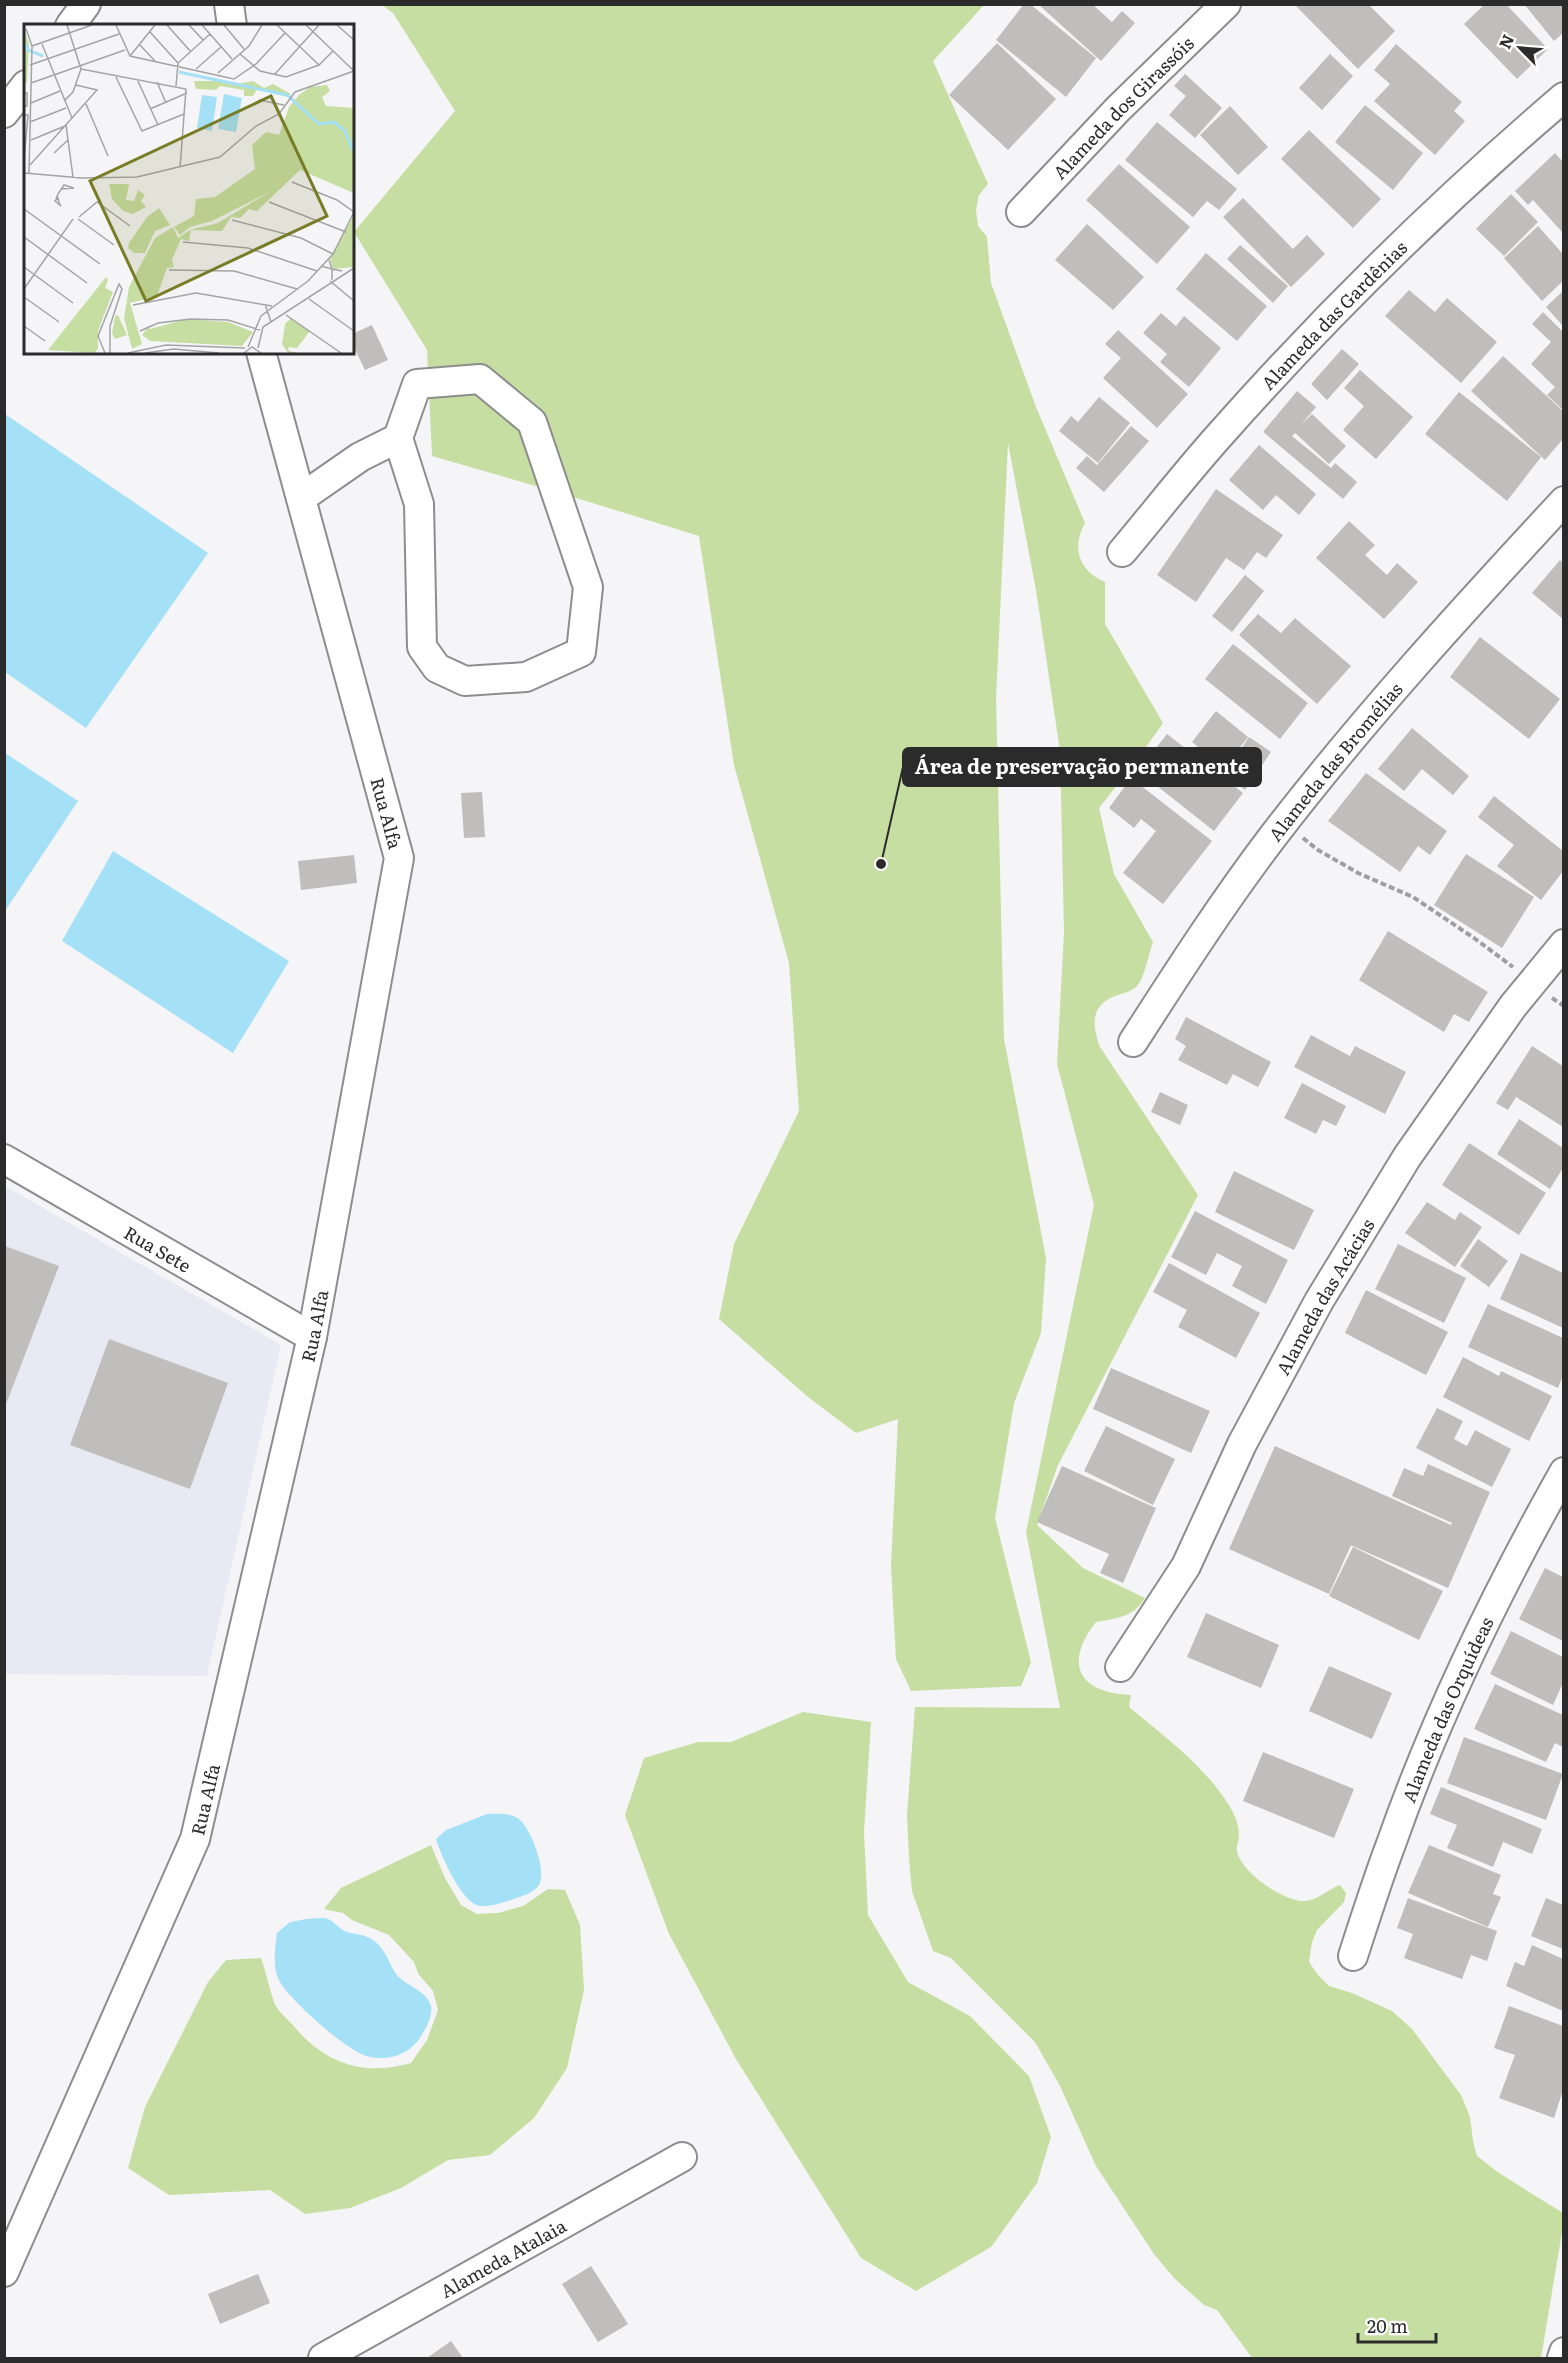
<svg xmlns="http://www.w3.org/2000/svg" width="1568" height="2363" font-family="Literata,serif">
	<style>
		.built { fill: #e8eaf3 }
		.green { fill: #c6dea1 }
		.water { fill: #a4e0f6 }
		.building { fill: #bfbebc }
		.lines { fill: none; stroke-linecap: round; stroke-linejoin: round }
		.minor-casing { stroke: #8d8d8f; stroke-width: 32 }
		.path { stroke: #9f9fa1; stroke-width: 4; stroke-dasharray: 6 3; stroke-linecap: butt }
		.minor { stroke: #fff; stroke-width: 28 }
		.labels { text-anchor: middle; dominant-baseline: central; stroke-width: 4.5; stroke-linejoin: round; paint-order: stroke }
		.street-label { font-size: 18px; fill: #2b2b2c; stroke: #fff }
		.inset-river { fill: none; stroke: #a4e0f6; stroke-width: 3 }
		.inset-road { fill: none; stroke: #a4a4a6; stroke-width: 1.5 }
		.view { fill: #797c26; fill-opacity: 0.15; stroke: #797c26; stroke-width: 3 }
		.inset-edge { fill: none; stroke: #2b2b2c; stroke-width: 3 }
		.leader { fill: none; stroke: #2b2b2c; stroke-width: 2 }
		.callout-dot { fill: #2b2b2c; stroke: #fff; stroke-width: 2 }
		.callout { fill: #2b2b2c; stroke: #2b2b2c; stroke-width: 2 }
		.callout-label { font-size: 20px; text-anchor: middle; font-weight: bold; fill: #fff }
	</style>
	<rect width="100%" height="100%" fill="#f5f5f7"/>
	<polygon class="built" points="5,1186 281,1345 207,1676 5,1674"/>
	<g class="green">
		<path d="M382,5H984L933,61L988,184L979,195L976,210L978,226L987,237L991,283L1036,407L1085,523C1071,548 1079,571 1105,582V624L1163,723L1137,760L1099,808L1114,874L1153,942C1149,953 1144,979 1137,986C1131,992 1123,993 1115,996C1090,1006 1092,1025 1100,1047L1198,1195L1058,1465L1037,1525L1083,1568L1145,1598C1133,1618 1116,1618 1096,1622C1063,1664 1079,1693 1131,1695L1129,1707C1164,1736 1202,1764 1227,1802C1234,1813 1239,1823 1239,1836C1239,1841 1236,1846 1237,1850C1239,1871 1283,1901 1303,1901C1316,1902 1328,1889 1340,1885L1346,1893L1344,1902L1317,1930L1312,1942L1309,1962L1318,1975L1329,1986L1352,1993L1392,2011L1412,2029L1461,2095L1470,2117L1473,2141L1477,2156L1499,2173L1563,2213V2226L1541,2358H1252L1217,2310L1204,2305L1175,2279L1154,2254L1096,2166L1060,2086L1035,2042L951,1958L933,1951L912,1891L909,1858L907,1815L915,1707L1060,1708L1026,1532L1094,1205L1057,1064L1064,932L1060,751L1036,590L1008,443L996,699L1004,1039L1046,1258L1041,1333L1014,1403L995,1518L1031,1662L1021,1686L911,1691L896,1659L891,1566L898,1419L856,1433L808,1397L719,1319L734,1244L799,1111L789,963L734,765L699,536L570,496L432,456L427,350L354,232L455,111L393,13Z"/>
		<polygon points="803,1712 871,1722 864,1832 868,1915 908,1982 970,2016 1029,2076 1051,2137 1037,2183 991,2247 916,2291 861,2258 736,2059 669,1934 625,1815 644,1758 698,1742 731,1742"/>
		<path d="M431,1845L445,1878L461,1905L477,1914L498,1913L523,1906L548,1889L565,1890L580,1925L584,1990L567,2068L534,2118L490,2155L448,2160L401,2188L350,2208L305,2214L270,2190L169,2195L128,2168L145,2107L208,1982L226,1960L261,1958C266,1972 269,1988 274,2002C277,2010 286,2018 292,2024C324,2063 362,2077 411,2063L427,2040L438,2010L433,1991L419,1975L414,1962L389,1935L352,1920L343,1913L324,1909L341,1888Z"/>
	</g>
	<g class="water">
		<polygon points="5,414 208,553 86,728 5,672"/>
		<polygon points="5,753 78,801 5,911"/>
		<polygon points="113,851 289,961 233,1053 62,941"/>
		<path d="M487,1814C499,1814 513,1812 522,1822C532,1833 547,1871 539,1885C533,1894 521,1896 511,1900C502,1903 489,1907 480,1906C462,1904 441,1855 436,1839L446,1830Z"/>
		<path d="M306,1919C312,1919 322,1917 328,1919C335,1922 340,1930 347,1932C353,1934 359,1934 365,1936C381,1942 386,1955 393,1969C401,1986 426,1988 431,2006C433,2016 426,2028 421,2036C410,2055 387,2062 366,2056C345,2049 292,2002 280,1982C272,1968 275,1949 277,1933L290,1922Z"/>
	</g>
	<g class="building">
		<polygon points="1024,4 1030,4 1096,58 1066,97 996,40"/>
		<polygon points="1038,4 1092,4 1112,22 1122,11 1135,23 1101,61"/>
		<polygon points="1294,4 1368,4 1395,31 1358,69"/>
		<polygon points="1485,4 1506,4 1548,49 1517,79 1464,24"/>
		<polygon points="1524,4 1563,4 1563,33 1554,41"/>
		<polygon points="997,43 1056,99 1008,150 949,95"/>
		<polygon points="1396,44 1462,102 1454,111 1465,121 1435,155 1374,101 1390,84 1374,70"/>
		<polygon points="1330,54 1353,76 1322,110 1299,88"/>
		<polygon points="1185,74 1222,108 1195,138 1169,115 1186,96 1174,86"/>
		<polygon points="1365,105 1423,153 1393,190 1335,142"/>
		<polygon points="1230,106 1268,147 1238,175 1200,135"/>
		<polygon points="1157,122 1237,189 1219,210 1207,201 1193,217 1125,160"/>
		<polygon points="1309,130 1381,199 1353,228 1281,159"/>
		<polygon points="1555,153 1563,162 1563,233 1533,200 1528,205 1515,191"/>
		<polygon points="1119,164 1190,227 1157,264 1086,200"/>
		<polygon points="1511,194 1538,222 1504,256 1476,229"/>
		<polygon points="1243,198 1293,249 1307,235 1325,254 1291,287 1223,217"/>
		<polygon points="1087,224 1144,277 1113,310 1055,260"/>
		<polygon points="1538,226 1563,254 1563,281 1542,301 1504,258"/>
		<polygon points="1240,245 1288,286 1273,303 1227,259"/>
		<polygon points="1206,253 1267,306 1237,341 1176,289"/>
		<polygon points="1409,290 1435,312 1447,298 1497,342 1461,383 1385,316"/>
		<polygon points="1563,291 1563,326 1546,307"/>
		<polygon points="1543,312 1563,332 1563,410 1547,395 1555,387 1531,364 1551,342 1532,324"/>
		<polygon points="1161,313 1176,326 1184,316 1221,348 1189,387 1160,362 1167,354 1143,333"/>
		<polygon points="372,325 388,360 365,370 352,343 352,334"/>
		<polygon points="1118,330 1188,394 1157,428 1103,378 1121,358 1105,344"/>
		<polygon points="1342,349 1359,364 1327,400 1311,384"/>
		<polygon points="1503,356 1563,411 1563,439 1545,460 1471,391"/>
		<polygon points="1360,370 1413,417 1376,459 1343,430 1364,406 1344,388"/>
		<polygon points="1297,391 1316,407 1301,425 1312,414 1346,446 1329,464 1295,433 1292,436 1331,468 1335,463 1357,482 1343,499 1263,432"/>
		<polygon points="1459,392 1541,457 1507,501 1425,434"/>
		<polygon points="1099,397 1130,423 1098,463 1059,431 1071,416 1078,422"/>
		<polygon points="1131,426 1149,441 1104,492 1076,468 1087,456 1097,465"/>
		<polygon points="1259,445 1316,494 1299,515 1276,495 1263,510 1229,480"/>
		<polygon points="1216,489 1283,535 1266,558 1257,552 1244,570 1226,558 1196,602 1157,575"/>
		<polygon points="1349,521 1375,545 1365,555 1387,575 1397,563 1418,582 1384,619 1316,558"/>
		<polygon points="1560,560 1563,563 1563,619 1532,593"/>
		<polygon points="1245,575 1264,591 1232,632 1212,616"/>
		<polygon points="1258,614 1281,633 1295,618 1351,666 1317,704 1239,635"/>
		<polygon points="1480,637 1560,699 1529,739 1450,677"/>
		<polygon points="1233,644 1308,703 1280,739 1205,679"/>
		<polygon points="1216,711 1248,737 1224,768 1192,742"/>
		<polygon points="1412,728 1469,776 1453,795 1422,769 1404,791 1378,769"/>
		<polygon points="1167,734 1243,793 1214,831 1138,771"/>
		<polygon points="1249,737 1271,752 1245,790 1224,775"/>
		<polygon points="1366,773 1447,831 1430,855 1418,846 1400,872 1328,821"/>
		<polygon points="1131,778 1212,841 1163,904 1123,873 1156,831 1141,819 1134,828 1109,808"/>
		<polygon points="482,792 485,837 464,838 461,793"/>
		<polygon points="1494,796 1563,851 1563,871 1541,900 1497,866 1514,845 1478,817"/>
		<polygon points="1466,854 1534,897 1502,948 1434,905"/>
		<polygon points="354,855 357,883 301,890 298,861"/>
		<polygon points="1388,931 1488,992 1469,1022 1454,1014 1444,1032 1359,980"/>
		<polygon points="1186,1017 1271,1062 1258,1087 1233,1074 1227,1085 1178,1060 1186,1046 1175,1039"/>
		<polygon points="1311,1035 1350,1056 1355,1046 1406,1072 1385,1114 1294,1067"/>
		<polygon points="1532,1046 1563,1066 1563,1127 1516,1097 1508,1110 1496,1103"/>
		<polygon points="1302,1083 1346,1106 1336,1126 1323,1120 1316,1134 1284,1118"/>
		<polygon points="1160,1092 1188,1105 1180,1125 1151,1112"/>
		<polygon points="1519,1119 1563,1148 1563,1168 1550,1189 1497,1154"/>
		<polygon points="1469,1143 1546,1193 1519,1235 1442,1185"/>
		<polygon points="1234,1171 1314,1210 1294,1250 1215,1212"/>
		<polygon points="1427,1202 1455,1220 1460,1212 1482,1227 1455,1267 1405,1233"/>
		<polygon points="1195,1211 1288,1260 1266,1304 1232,1286 1242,1266 1217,1253 1206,1275 1171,1257"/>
		<polygon points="1478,1239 1508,1261 1489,1287 1460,1266"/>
		<polygon points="1398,1244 1466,1278 1444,1323 1375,1289"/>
		<polygon points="5,1246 59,1266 5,1407 4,1247"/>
		<polygon points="1521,1253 1563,1273 1563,1328 1500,1299"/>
		<polygon points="1169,1263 1260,1313 1236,1358 1178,1327 1187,1310 1153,1292"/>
		<polygon points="1366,1290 1448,1332 1426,1375 1345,1333"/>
		<polygon points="1488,1304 1563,1338 1563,1376 1558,1388 1468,1347"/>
		<polygon points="109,1339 228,1383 190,1489 70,1445"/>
		<polygon points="1463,1357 1499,1376 1501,1371 1552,1396 1529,1441 1443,1397"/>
		<polygon points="1111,1368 1210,1411 1191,1453 1093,1409"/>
		<polygon points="1437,1408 1463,1421 1454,1439 1467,1446 1475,1430 1511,1449 1492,1487 1416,1448"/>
		<polygon points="1106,1426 1175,1459 1153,1505 1084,1471"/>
		<polygon points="1275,1446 1451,1525 1452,1523 1392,1496 1404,1468 1423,1476 1428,1464 1490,1492 1448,1588 1348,1544 1351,1545 1329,1594 1229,1549"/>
		<polygon points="1062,1466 1156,1508 1123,1583 1100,1573 1109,1554 1037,1522"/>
		<polygon points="1353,1547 1443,1591 1419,1640 1329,1596"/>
		<polygon points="1545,1568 1563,1577 1563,1641 1519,1619"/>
		<polygon points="1206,1613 1279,1645 1261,1688 1187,1657"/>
		<polygon points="1511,1631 1563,1657 1563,1683 1553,1705 1490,1674"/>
		<polygon points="1329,1666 1392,1693 1372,1739 1309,1711"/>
		<polygon points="1495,1684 1563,1715 1563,1747 1555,1743 1546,1762 1474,1729"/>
		<polygon points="1464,1737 1563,1774 1546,1820 1447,1783"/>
		<polygon points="1263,1752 1354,1789 1334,1838 1243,1801"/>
		<polygon points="1441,1787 1542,1829 1532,1854 1503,1842 1493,1867 1447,1848 1457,1825 1430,1814"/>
		<polygon points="1429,1845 1501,1875 1493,1894 1501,1897 1488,1927 1408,1893"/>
		<polygon points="1408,1898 1497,1931 1487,1961 1471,1955 1462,1979 1404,1958 1413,1934 1397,1928"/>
		<polygon points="1546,1898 1563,1905 1563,1949 1531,1936"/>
		<polygon points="1532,1945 1563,1959 1563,2011 1506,1986 1515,1962 1524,1966"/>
		<polygon points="1509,2006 1563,2026 1563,2090 1554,2118 1499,2098 1515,2055 1494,2048"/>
		<polygon points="591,2266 628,2324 598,2342 562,2284"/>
		<polygon points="258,2274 270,2303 220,2324 208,2294"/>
		<polygon points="451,2341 463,2358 427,2358"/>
	</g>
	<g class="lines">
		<g class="minor-casing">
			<g id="minor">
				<polyline points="229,4 232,26"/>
				<polyline points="70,26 86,4"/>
				<polyline points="4,113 26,85"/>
				<path id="s1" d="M1021,212L1118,109L1226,4"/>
				<polyline points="301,498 360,457 398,438 419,504 422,647 437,668 465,681 526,677 581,652 588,587 532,422 480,379 417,384 398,438"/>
				<path id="s2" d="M1122,552C1154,514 1185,474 1218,437C1325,316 1441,202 1564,97"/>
				<path id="s3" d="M1133,1042C1178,972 1223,902 1274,835C1364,718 1463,610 1564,501"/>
				<path id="s4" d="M4,1159L312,1337"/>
				<path id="s5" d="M1120,1667L1186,1566L1242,1444L1319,1301L1407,1157L1513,1006L1564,944"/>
				<path id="s6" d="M1353,1956C1365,1919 1377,1881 1391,1844C1436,1716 1497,1591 1564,1472"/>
				<path id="s7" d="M4,2272L195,1839L312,1337L399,858L261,352"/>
				<path id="s8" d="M323,2358L682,2157"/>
				<polyline points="1562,2358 1564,2352"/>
			</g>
		</g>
		<g class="path">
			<polyline points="1303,838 1318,850 1358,873 1413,897 1474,938 1513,967"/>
			<polyline points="1552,998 1564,1006"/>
		</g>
		<use href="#minor" class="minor"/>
	</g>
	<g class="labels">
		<g class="street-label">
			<text stroke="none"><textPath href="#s1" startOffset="146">Alameda dos Girassóis</textPath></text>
			<text stroke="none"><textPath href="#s2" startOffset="318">Alameda das Gardênias</textPath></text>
			<text stroke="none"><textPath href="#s3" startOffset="346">Alameda das Bromélias</textPath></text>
			<text transform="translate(387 813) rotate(75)">Rua Alfa</text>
			<text stroke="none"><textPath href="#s4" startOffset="178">Rua Sete</textPath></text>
			<text stroke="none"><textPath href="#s5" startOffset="424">Alameda das Acácias</textPath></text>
			<text stroke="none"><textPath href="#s7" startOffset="1000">Rua Alfa</textPath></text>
			<text stroke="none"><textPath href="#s6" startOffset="264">Alameda das Orquídeas</textPath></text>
			<text stroke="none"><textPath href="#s7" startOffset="514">Rua Alfa</textPath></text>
			<text stroke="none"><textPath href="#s8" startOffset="206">Alameda Atalaia</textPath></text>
		</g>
	</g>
	<g transform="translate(24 24)">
		<rect width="330" height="330" fill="#f5f5f7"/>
		<path d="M1,8L5,20L3,59H0ZM155,47L194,56L208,61L229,57L240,64L249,60L267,70L264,73L233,65L229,72H220V66L196,62L192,66L172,65L170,57H195ZM303,61L306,67L298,73L302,82L330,84V169L276,146L233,187L225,185L216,194L207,193L198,207L167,206L165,217L157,215L148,236L150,243L143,244L133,272L106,279L118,320L108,325L100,294L105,263L131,214L149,203L154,214L166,206L194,199L247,167L188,197L166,203L156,211L150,203L170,192L172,175L191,173L231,145L228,121L242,108L255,111L265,83L275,71L286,63ZM85,160H105L102,176L110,177L114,166L121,171L117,177L122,183L109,190L99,187L88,175ZM135,184L146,201L131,207L121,229H110L104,224L105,219L123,193ZM330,191V243L309,245L306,235ZM82,253L84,256L81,264L89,268L74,307V325L70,329L24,326ZM94,291L103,311L91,315L88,310L91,292ZM267,294L286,307L273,324L264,323L265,327L274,329H264L258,320L261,300ZM163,295L204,298L229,308L218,322L126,317L118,311L125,302L126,305Z" fill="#c6dea1"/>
		<path d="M200,70L218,74L212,108L194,105ZM178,71L193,73L188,107L173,104Z" fill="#a4e0f6"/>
		<path class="inset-river" d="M0,18L4,26L19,32M155,48L263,71L295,100L310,98L321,107L330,129"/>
		<path class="inset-road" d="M92,1L106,32L210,55L232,40L261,9M143,1L167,28M165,1L179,16M178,1L208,35M200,1L220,25M253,1L295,41M282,1L330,47M313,1L330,16M2,5L8,22M126,8L154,39M18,20L48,94M116,21L131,37M8,22L68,1M216,30L236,47L262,53L295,41L309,27M106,32L131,1M6,41L95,10M57,45L162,65L156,144M172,45L197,23M194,49L225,22L238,1M91,51L118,107L160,90M250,51L295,1M113,55L134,101M133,58L142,79M7,59L101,26M152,62L154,39L186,10M0,69H3V82H0M235,76L260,81M40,77L49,68L57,45L43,1M7,79L36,67M62,80L84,132M126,85L163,69M0,91H4L0,136M6,98L42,84M42,101L49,153M7,116L41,102M30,129L44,116M6,141L73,66L52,61M0,149L58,154L113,153L196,133L232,102L255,90L271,68L330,47M5,149L8,22M34,174L35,179L37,182L31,177ZM32,175L34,170L40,161L50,164L37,165M245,178L322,208M0,185L76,240M55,193L73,178L106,202M54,195L90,221M208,196L277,214L309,230M0,213L63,259M159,218L224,224L293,247M305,236L308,245L318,247M297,242L308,245V256M0,243L49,279M145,246L210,247L273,265M306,257L330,277M0,265L49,195M0,273L35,298M285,275L330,307M241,280L247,298M109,281L172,269L248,282M262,291L317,329M0,302L21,317M116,307L134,299L167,295L204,296L236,306M224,323L237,292L284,257L309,230L330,188L313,176L268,158M234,324L239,303L330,244M81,329L74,312L95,260L98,265L86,302V329M104,329L142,321L221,324M121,329L150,325L195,329M220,329L228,323L237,329"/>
		<path class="view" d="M247,72L303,192L122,277L66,157Z"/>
		<rect width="330" height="330" class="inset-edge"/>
	</g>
	<path class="leader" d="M881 864L903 767"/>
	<circle class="callout-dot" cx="881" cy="864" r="6"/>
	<rect class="callout" x="903" y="748" width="358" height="38" rx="6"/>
	<g class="callout-label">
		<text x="1082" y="774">Área de preservação permanente</text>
	</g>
	<rect width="1568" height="2363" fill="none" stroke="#2b2b2c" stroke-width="12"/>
	<g transform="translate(1520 48) rotate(295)" stroke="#ffffff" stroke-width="4.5" paint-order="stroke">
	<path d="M0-4.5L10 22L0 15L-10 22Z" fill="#2b2b2c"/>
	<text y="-9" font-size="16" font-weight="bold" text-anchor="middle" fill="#2b2b2c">N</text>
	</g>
	<path d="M1358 2333v9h78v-9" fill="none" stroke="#2b2b2c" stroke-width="3"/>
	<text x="1367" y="2333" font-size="18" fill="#2b2b2c" stroke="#ffffff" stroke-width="4.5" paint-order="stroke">20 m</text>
</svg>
